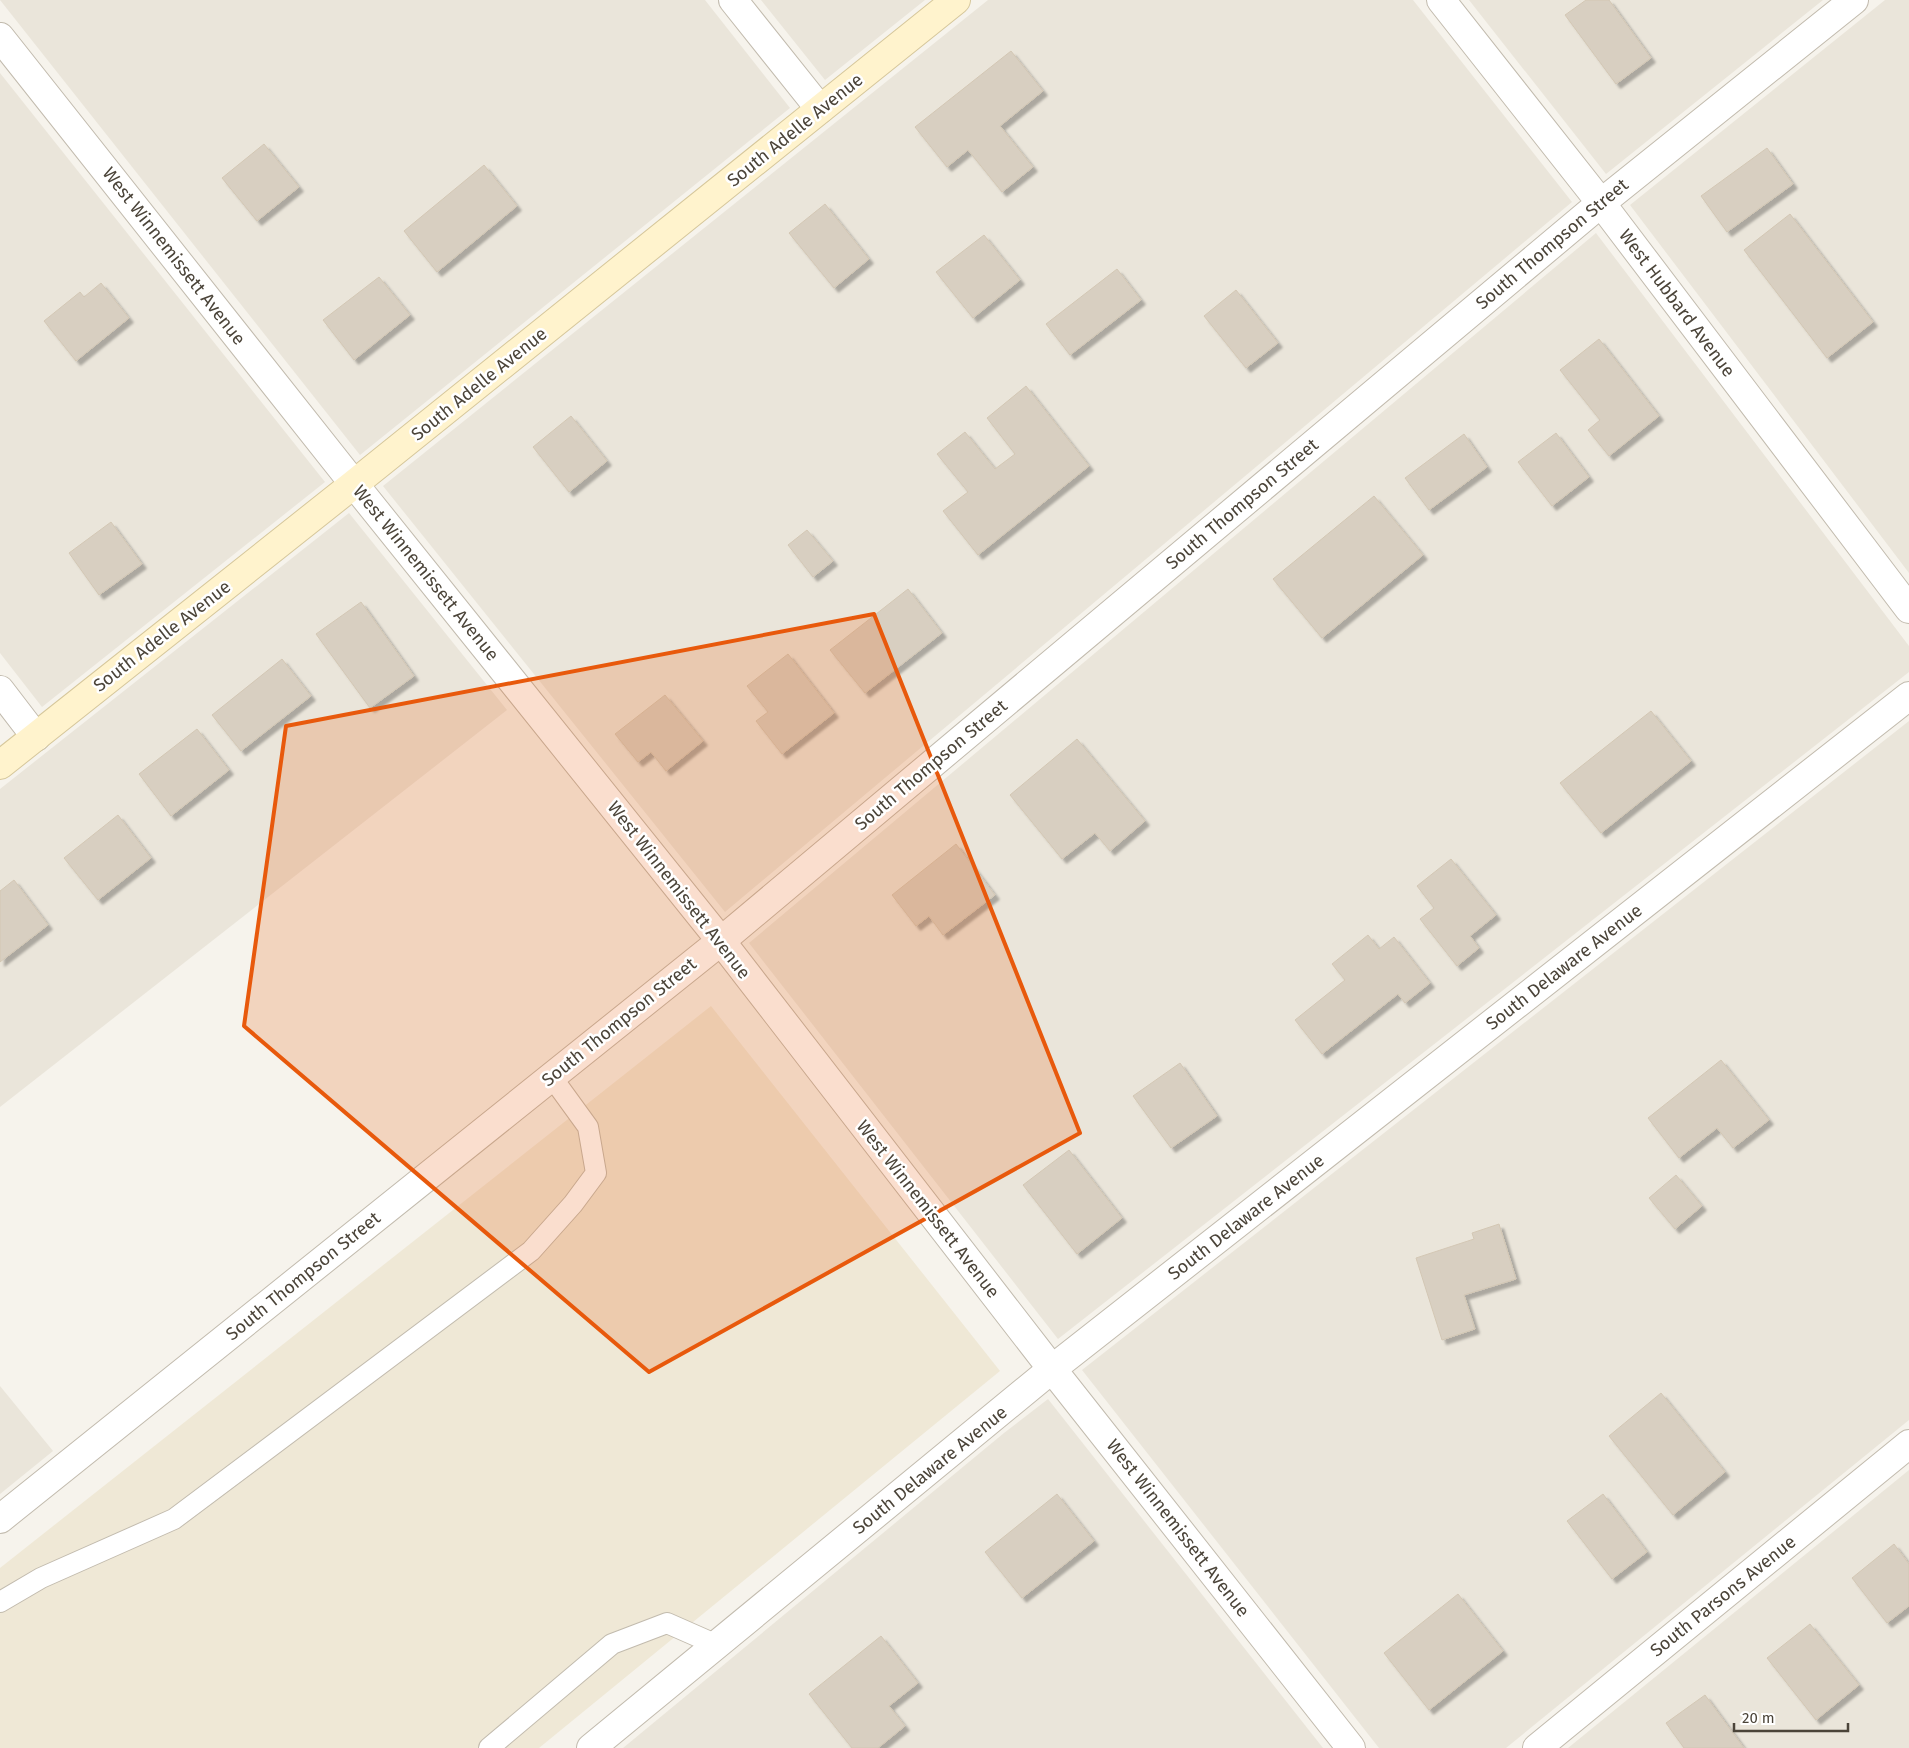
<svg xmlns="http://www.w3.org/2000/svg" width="1909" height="1748" font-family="'Fira Sans',sans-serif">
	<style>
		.residential { fill: #eae5da }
		.education { fill: #efe8d6 }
		.building { fill: #d8cfc1; stroke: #d3c7b4; filter: url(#shadow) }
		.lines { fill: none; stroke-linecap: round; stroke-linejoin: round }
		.lane-casing { stroke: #c2bbae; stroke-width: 22 }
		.street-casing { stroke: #c2bbae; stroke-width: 30 }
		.secondary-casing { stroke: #d6c79b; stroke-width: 30 }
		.lane { stroke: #fff; stroke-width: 20 }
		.street { stroke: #fff; stroke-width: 28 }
		.secondary { stroke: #fff3cd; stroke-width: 28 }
		.marked { fill: #e8590c; fill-opacity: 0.2; stroke: #e8590c; stroke-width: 4; stroke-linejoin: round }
		.labels { text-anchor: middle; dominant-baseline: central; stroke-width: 5; stroke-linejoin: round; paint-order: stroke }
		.street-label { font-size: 18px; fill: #4b4439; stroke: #fff }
	</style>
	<defs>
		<filter id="shadow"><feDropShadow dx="4.5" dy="4.5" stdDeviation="1" flood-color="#0004"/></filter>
	</defs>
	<rect width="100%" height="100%" fill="#f6f3ec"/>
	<g class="residential">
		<polygon points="0,0 705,0 790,108 360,455"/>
		<polygon points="761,0 925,0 825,80"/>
		<polygon points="988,0 1413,0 1572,202 725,912 383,486"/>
		<polygon points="1469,0 1823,0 1606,174"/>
		<polygon points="1885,0 1909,0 1909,573 1630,205"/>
		<polygon points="0,73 325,482 42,707 0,653"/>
		<polygon points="1596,233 1909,646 1909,672 1058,1339 749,943"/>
		<polygon points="349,513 507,710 0,1107 0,789"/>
		<polygon points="1909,721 1909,1420 1506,1748 1379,1748 1082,1370"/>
		<polygon points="0,1386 53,1451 0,1494"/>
		<polygon points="1048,1399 1323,1748 623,1748 1004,1433"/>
		<polygon points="1909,1470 1909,1748 1568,1748"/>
	</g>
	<polygon class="education" points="711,1006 1000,1371 539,1748 0,1748 0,1568"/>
	<g class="building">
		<polygon points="1586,0 1609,0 1651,58 1616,84 1565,15"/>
		<polygon points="1011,51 1043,91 1000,126 1033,167 1002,192 968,150 947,167 915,127"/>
		<polygon points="264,144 299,187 257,221 222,178"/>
		<polygon points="1767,148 1793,184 1727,232 1701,196"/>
		<polygon points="484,165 517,206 437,272 404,231"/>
		<polygon points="825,204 869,259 834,288 789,233"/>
		<polygon points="1790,214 1873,322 1827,358 1744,250"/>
		<polygon points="984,235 1020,280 973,318 936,272"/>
		<polygon points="1117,269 1141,300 1070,355 1046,324"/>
		<polygon points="379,277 410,315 354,360 323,320"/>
		<polygon points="101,283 129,318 76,361 44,321 80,292 84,297"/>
		<polygon points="1236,290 1278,343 1246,368 1204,316"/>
		<polygon points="1599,339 1659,416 1609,456 1588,430 1600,420 1560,370"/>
		<polygon points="1026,386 1089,466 978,555 943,511 968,492 937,454 965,432 995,469 1015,454 987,418"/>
		<polygon points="571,416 607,461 569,492 533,447"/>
		<polygon points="1556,433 1589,477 1552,506 1518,462"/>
		<polygon points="1464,434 1487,467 1429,510 1405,478"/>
		<polygon points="1374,496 1423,555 1322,638 1273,579"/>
		<polygon points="111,522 142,564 99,595 69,553"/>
		<polygon points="807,530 833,561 813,577 788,545"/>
		<polygon points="908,589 942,633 865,693 830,650"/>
		<polygon points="361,602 414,676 370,708 316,634"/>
		<polygon points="788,654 834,713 782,754 756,721 768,712 747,686"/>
		<polygon points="282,659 311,696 241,751 212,715"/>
		<polygon points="665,695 703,741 666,771 651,752 638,762 615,734"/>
		<polygon points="1651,711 1691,761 1601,833 1560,783"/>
		<polygon points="197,729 229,770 171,816 139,774"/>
		<polygon points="1077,739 1145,821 1110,851 1095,833 1062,859 1010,795"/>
		<polygon points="118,815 151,858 98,900 64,858"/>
		<polygon points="956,844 995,895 943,935 929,916 916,926 892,895"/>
		<polygon points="1451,859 1496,915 1470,936 1479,948 1457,966 1420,919 1434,908 1417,886"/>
		<polygon points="14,880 48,925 0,962 0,891"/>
		<polygon points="1368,935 1379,949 1394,937 1430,983 1405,1003 1398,994 1322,1054 1295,1020 1345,980 1332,964"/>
		<polygon points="1721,1060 1769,1120 1733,1148 1717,1128 1679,1158 1648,1118"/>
		<polygon points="1180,1063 1217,1116 1171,1148 1133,1096"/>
		<polygon points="1069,1150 1122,1218 1077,1254 1023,1185"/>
		<polygon points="1676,1175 1702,1206 1675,1229 1649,1198"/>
		<polygon points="1499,1224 1516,1279 1464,1295 1475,1329 1442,1340 1416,1258 1474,1239 1472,1233"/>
		<polygon points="1661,1393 1725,1472 1673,1515 1609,1436"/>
		<polygon points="1057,1494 1094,1541 1022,1598 985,1552"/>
		<polygon points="1603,1494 1647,1552 1612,1579 1567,1521"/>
		<polygon points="1894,1544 1909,1564 1909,1606 1887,1623 1852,1578"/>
		<polygon points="1458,1594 1503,1651 1429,1710 1384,1653"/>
		<polygon points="1810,1624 1859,1685 1816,1720 1767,1658"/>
		<polygon points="881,1636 918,1683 889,1706 905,1726 878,1748 852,1748 809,1694"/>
		<polygon points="1705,1695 1744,1748 1684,1748 1666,1723"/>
	</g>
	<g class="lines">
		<g class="lane-casing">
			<g id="lane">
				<polyline points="0,1602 41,1578 174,1519 531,1251 573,1204 596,1173 588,1127 551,1076"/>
				<polyline points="489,1748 612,1644 667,1623 717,1645"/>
			</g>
		</g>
		<g class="street-casing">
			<g id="street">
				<polyline points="733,0 820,109"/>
				<polyline points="1441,0 1601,203 1909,609"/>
				<polyline points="0,37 354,484 721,941 1052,1369 1351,1748"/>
				<polyline points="0,690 36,737"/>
				<polyline points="0,1519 721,941 1601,203 1854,0"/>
				<polyline points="591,1748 1052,1369 1909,696"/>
				<polyline points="1537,1748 1909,1444"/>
			</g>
		</g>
		<g class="secondary-casing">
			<polyline id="secondary" points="0,765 354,484 956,0"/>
		</g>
		<use href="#lane" class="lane"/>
		<use href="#street" class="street"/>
		<use href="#secondary" class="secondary"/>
	</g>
	<path class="marked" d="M874,614L1080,1133L649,1372L244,1026L286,726Z"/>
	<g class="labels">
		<g class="street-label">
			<text transform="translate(795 130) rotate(-39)">South Adelle Avenue</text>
			<text transform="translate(1552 244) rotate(-40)">South Thompson Street</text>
			<text transform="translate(174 256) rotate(52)">West Winnemissett Avenue</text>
			<text transform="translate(1677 303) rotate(53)">West Hubbard Avenue</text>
			<text transform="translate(479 384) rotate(-39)">South Adelle Avenue</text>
			<text transform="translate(1242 504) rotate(-40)">South Thompson Street</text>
			<text transform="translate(426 573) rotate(51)">West Winnemissett Avenue</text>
			<text transform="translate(162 636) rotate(-38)">South Adelle Avenue</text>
			<text transform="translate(931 765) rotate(-40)">South Thompson Street</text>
			<text transform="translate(679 890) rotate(52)">West Winnemissett Avenue</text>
			<text transform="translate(1564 967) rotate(-38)">South Delaware Avenue</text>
			<text transform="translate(619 1022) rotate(-39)">South Thompson Street</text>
			<text transform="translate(928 1209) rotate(52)">West Winnemissett Avenue</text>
			<text transform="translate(1246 1217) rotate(-38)">South Delaware Avenue</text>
			<text transform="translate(303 1276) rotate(-39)">South Thompson Street</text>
			<text transform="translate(930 1470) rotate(-39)">South Delaware Avenue</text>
			<text transform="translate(1178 1528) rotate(52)">West Winnemissett Avenue</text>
			<text transform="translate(1723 1596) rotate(-39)">South Parsons Avenue</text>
		</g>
	</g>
	<path d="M1734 1723v8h114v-8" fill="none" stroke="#4b4439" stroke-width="2.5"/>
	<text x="1742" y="1723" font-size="15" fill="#4b4439" stroke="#ffffff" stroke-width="4" paint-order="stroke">20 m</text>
</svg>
